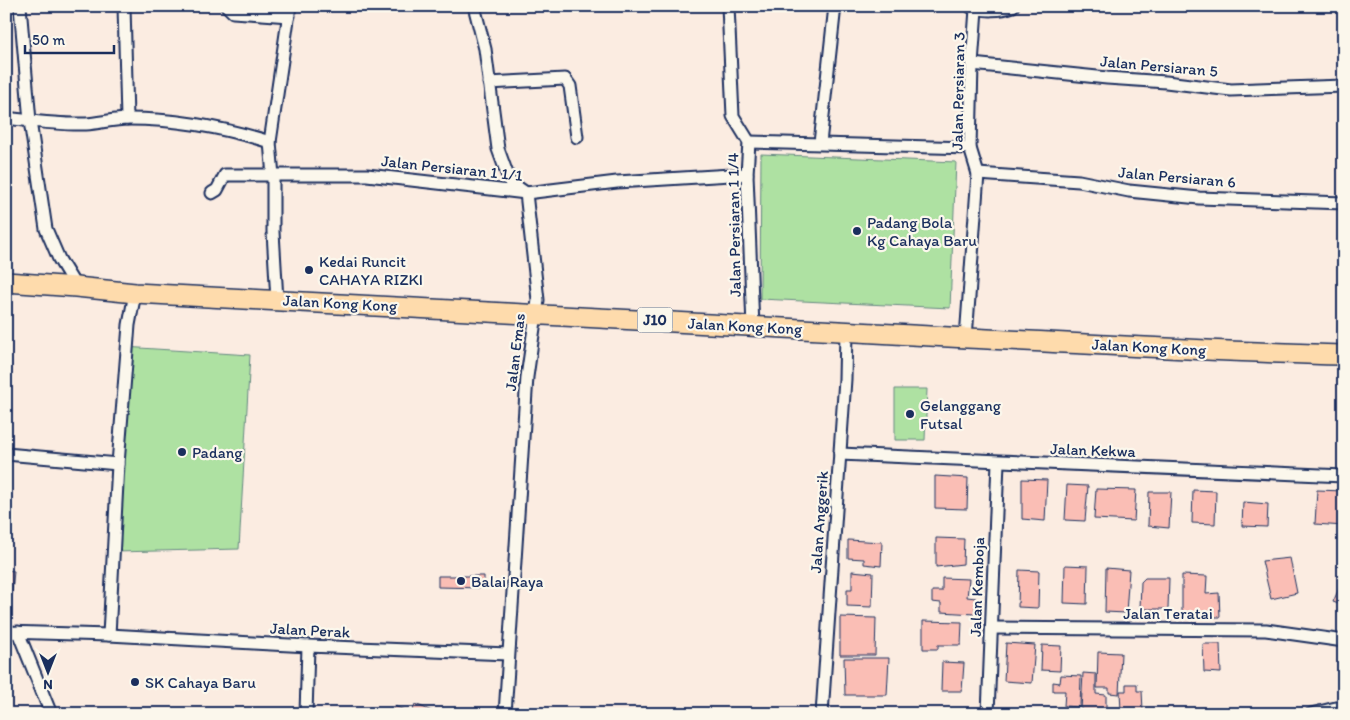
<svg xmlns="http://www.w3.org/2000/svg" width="1350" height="720" font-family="Itim,sans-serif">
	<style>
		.green { fill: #aee1a2; stroke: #648880 }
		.building { fill: #fabeb5; stroke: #1b2f5e }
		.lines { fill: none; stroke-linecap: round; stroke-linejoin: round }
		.street-casing { stroke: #1b2f5e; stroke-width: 15 }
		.primary-casing { stroke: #1b2f5e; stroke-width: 22 }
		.street { stroke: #fbf7ec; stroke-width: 11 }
		.primary { stroke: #fedbac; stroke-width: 19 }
		.poi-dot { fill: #1b2f5e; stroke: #fbf7ec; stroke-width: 2 }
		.labels { text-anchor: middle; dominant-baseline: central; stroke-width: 4.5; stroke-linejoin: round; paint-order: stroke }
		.shield { fill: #fbf7ec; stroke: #5e6b89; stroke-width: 1 }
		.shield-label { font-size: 15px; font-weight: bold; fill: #1b2f5e }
		.street-label { font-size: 16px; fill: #1b2f5e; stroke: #fbf7ec }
		.poi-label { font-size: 16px; fill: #1b2f5e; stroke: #fbf7ec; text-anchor: start }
	</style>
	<rect width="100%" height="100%" fill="#fbece1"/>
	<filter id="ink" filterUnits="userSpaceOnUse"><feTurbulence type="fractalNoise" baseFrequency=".02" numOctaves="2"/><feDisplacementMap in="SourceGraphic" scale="10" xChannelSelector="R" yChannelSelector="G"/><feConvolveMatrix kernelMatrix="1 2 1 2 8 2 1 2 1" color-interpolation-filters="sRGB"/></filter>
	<g filter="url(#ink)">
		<g class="green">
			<polygon points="761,154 956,162 950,308 760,299"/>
			<polygon points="124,347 250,355 239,549 116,552"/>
			<polygon points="895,389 927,389 925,440 895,440"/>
		</g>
		<g class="building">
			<polygon points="935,476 968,478 967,509 935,508"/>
			<polygon points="1022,479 1047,480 1045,521 1022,519"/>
			<polygon points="1067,485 1088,486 1085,521 1065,520"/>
			<polygon points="1096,489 1136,490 1134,521 1094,519"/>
			<polygon points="1193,490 1216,491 1215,524 1192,523"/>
			<polygon points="1317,490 1344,491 1344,526 1315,524"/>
			<polygon points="1149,492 1171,492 1169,528 1148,526"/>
			<polygon points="1243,502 1268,504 1267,527 1242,526"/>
			<polygon points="936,538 964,539 963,564 936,567"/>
			<polygon points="848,540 882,542 881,566 864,564 864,559 848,558"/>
			<polygon points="1290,558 1297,593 1271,599 1262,561"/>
			<polygon points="1065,565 1088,566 1087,604 1064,603"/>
			<polygon points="1106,568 1129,570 1126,613 1105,612"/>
			<polygon points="6,570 14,571 11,602 6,602"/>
			<polygon points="1019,570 1039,571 1038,608 1018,607"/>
			<polygon points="852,571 873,573 872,607 847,606 847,589 852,589"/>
			<polygon points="1182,575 1207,576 1206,594 1219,593 1220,617 1182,617"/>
			<polygon points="438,576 484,576 484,588 438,587"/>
			<polygon points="1344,577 1344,606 1333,602"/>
			<polygon points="942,578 969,579 967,597 976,598 975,614 941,612 941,603 932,602 932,591 942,591"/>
			<polygon points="1145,578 1169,578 1168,609 1140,609 1141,582"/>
			<polygon points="840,617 876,618 875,655 840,655"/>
			<polygon points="923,621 962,622 961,645 938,645 938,649 923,649"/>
			<polygon points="1006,643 1035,645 1032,683 1004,681"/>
			<polygon points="1203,644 1220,644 1221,673 1204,672"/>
			<polygon points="1042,645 1061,646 1060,671 1041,670"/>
			<polygon points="1098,652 1121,653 1119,694 1109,693 1109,688 1097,688"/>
			<polygon points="844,658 889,658 887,695 845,695"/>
			<polygon points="942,662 964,663 962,691 941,691"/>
			<polygon points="1083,673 1096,674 1096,694 1106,695 1106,710 1081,710"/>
			<polygon points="1061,675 1081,676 1080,707 1064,706 1065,691 1053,691 1053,682 1060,683"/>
			<polygon points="1126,684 1137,684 1137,691 1142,691 1143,711 1121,711 1120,691 1126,691"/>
			<polygon points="415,704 434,712 434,714 391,714 394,706 412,713"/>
		</g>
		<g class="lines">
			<g class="street-casing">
				<g id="street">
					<polyline points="20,6 30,121 46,229 59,259 76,287"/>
					<polyline points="124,6 127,119"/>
					<polyline points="227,6 233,12 289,16"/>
					<polyline points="474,6 485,49 498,149 510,182 526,193 538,300 527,377 505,714"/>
					<polyline points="728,6 733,116 749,142 747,174 753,327"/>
					<path d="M971,7C983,11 1001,11 1013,6"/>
					<polyline points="972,64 1107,78 1166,82 1231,90 1344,86"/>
					<polyline points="489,83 565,79 570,86 577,137"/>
					<path d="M6,118C33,121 59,125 86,124C100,123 114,119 128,119C175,119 225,128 270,142"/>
					<polyline points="749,142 970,148"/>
					<polyline points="820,143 835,6"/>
					<polyline points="978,174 1079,181 1129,191 1199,198 1344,203"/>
					<polyline points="212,193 217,190 225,175 367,175 526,193 617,182 747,174"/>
					<polyline points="277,300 273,232 273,176 270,142 290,6"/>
					<polyline points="966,338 978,174 970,148 972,64 976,9"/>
					<polyline points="6,454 118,464"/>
					<polyline points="840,454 1344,476"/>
					<polyline points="992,628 1266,630 1344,641"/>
					<polyline points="6,632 109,635 118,464 129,325 135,293"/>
					<polyline points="18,632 51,714"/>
					<polyline points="109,635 308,646 508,654"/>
					<polyline points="306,714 308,646"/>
					<polyline points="822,714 845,379 846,332"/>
					<polyline points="988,714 998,462"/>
					<polyline points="1311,714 1344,706"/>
				</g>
			</g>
			<g class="primary-casing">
				<path id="primary" d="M6,282L76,287L135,293C413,306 690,323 967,338C1093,344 1218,352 1344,355"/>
			</g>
			<use href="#street" class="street"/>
			<use href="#primary" class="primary"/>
		</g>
	</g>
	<g class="poi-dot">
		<circle cx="857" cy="231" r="5"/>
		<circle cx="309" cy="270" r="5"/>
		<circle cx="910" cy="414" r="5"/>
		<circle cx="182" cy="452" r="5"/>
		<circle cx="461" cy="581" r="5"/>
		<circle cx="135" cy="682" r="5"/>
	</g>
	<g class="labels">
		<rect class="shield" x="637.5" y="307.5" width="35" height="25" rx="4"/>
		<g class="shield-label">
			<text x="655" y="320">J10</text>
		</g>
		<g class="street-label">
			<text transform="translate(1159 66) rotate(5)">Jalan Persiaran 5</text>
			<text transform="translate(958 91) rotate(-89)">Jalan Persiaran 3</text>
			<text transform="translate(452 168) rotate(6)">Jalan Persiaran 1 1/1</text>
			<text transform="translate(1177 177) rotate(5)">Jalan Persiaran 6</text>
			<text transform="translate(734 225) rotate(-91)">Jalan Persiaran 1 1/4</text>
			<text transform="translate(340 303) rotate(3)">Jalan Kong Kong</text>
			<text transform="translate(745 326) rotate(3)">Jalan Kong Kong</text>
			<text transform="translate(1149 347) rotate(3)">Jalan Kong Kong</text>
			<text transform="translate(515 352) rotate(-83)">Jalan Emas</text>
			<text transform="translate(1093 450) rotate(2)">Jalan Kekwa</text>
			<text transform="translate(819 522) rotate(-86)">Jalan Anggerik</text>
			<text transform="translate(977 587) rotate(-88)">Jalan Kemboja</text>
			<text x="1168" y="613">Jalan Teratai</text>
			<text transform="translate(310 630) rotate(3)">Jalan Perak</text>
		</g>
		<g class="poi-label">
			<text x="867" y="222">Padang Bola<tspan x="867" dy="18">Kg Cahaya Baru</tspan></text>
			<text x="319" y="261">Kedai Runcit<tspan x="319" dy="18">CAHAYA RIZKI</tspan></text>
			<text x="920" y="405">Gelanggang<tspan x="920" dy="18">Futsal</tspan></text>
			<text x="192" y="452">Padang</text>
			<text x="471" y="581">Balai Raya</text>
			<text x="145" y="682">SK Cahaya Baru</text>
		</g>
	</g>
	<rect width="1350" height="720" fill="none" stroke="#fbf7ec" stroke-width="25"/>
	<rect x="12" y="12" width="1325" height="695" fill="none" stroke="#1b2f5e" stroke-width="2" filter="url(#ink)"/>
	<g transform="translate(48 672) rotate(180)" stroke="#fbf7ec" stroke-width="4" paint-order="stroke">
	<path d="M0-4L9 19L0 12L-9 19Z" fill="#1b2f5e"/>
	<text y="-8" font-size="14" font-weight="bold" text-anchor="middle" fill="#1b2f5e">N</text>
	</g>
	<path d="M25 45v8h89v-8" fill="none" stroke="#1b2f5e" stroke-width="2.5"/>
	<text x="32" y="45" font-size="15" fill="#1b2f5e" stroke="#fbf7ec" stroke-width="4" paint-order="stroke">50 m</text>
</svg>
